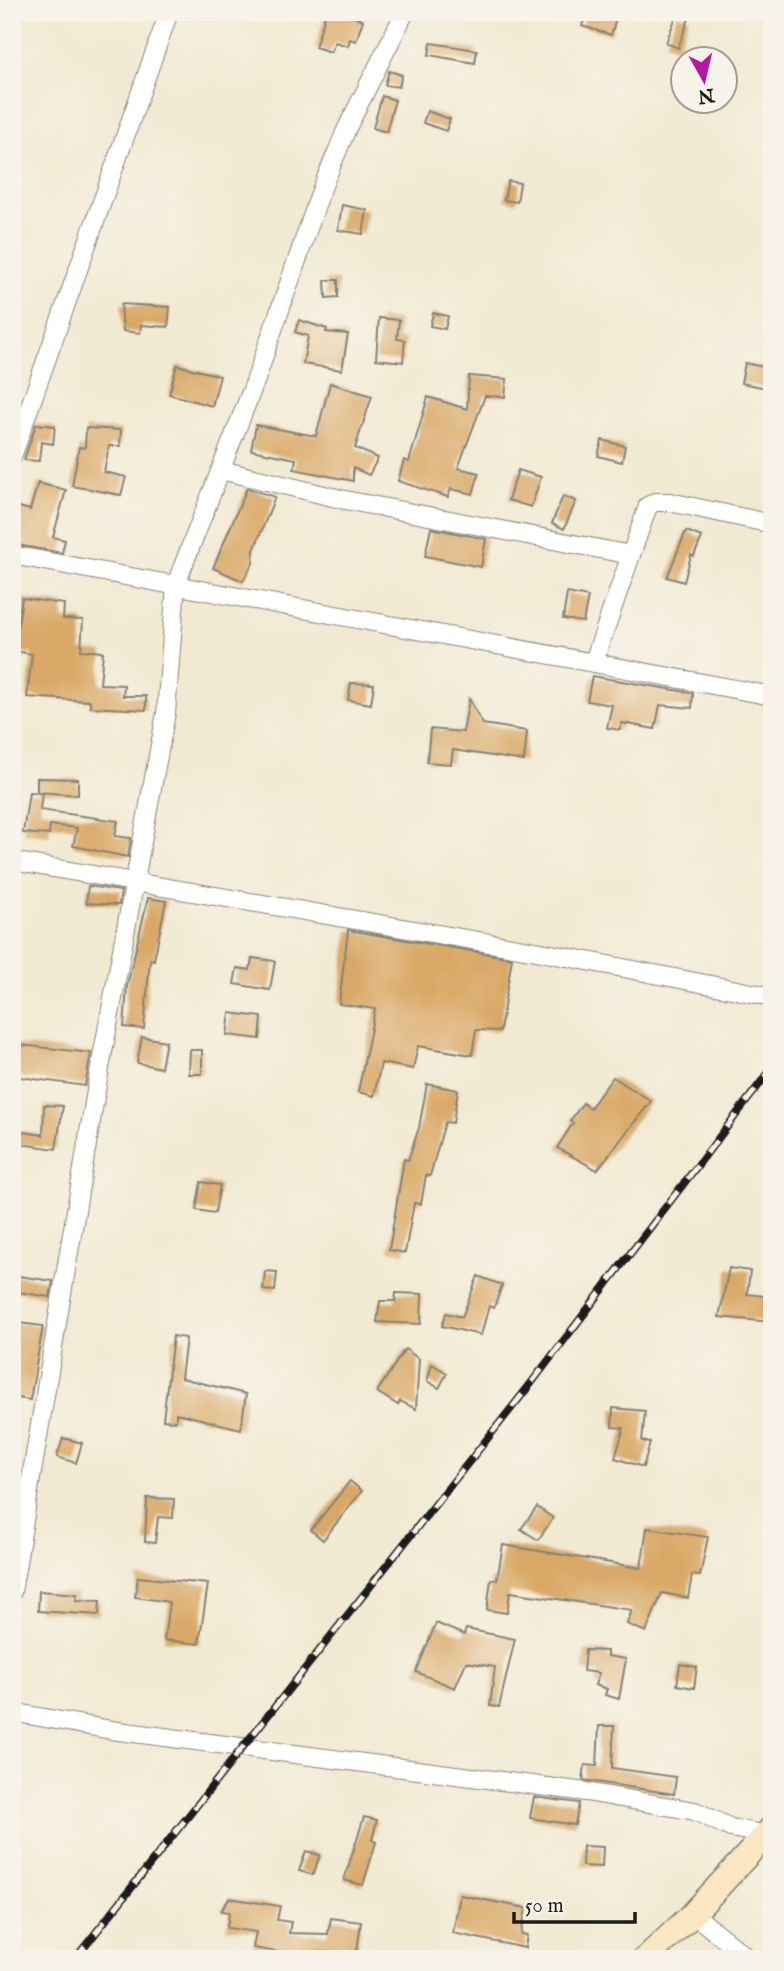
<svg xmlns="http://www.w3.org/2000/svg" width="784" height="1971" font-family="'IM FELL English',serif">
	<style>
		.building { fill: #d9a866 }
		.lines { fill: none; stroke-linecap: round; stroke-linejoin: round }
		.street-casing { stroke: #868276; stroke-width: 20 }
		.secondary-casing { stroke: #868276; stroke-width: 27 }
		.street { stroke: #fff; stroke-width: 18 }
		.secondary { stroke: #f9e7c3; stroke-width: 24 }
		.rail-casing { stroke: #1c1c1c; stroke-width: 8 }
		.rail { stroke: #f7f3e8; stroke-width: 5; stroke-dasharray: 16; stroke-linecap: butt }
	</style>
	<rect width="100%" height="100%" fill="#f7f3e8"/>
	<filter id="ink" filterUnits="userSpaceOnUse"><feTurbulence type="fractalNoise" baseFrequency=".0143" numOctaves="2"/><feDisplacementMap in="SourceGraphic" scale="14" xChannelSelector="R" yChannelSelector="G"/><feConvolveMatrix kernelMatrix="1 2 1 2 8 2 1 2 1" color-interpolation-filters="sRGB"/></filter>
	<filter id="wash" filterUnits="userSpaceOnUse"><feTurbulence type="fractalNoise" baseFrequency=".00686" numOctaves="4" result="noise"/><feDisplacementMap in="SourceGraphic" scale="28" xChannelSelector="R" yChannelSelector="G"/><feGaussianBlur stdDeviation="1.57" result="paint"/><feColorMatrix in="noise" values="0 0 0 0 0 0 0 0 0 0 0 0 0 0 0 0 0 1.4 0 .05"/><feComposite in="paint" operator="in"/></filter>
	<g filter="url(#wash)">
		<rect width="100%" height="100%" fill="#f1e9d1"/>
		<g id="blocks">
			<g class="building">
				<polygon points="326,12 340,12 363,20 356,41 350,39 348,46 335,42 331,52 315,47"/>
				<polygon points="587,12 618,12 611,35 582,26"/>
				<polygon points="677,14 689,18 678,48 666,43"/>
				<polygon points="431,43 477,50 475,63 429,55"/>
				<polygon points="389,71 402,75 399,87 385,85"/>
				<polygon points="382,96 395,100 386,132 373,128"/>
				<polygon points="427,111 450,119 446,131 423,123"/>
				<polygon points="508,181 520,183 517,202 504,200"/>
				<polygon points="342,205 367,210 363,234 338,230"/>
				<polygon points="325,280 338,280 338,297 326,298"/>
				<polygon points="121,304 170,307 168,327 141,325 140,333 123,331"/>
				<polygon points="433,313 448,316 445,329 430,326"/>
				<polygon points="379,318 399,320 397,339 405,340 403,362 376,359"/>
				<polygon points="299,320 327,329 326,332 348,334 342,370 303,364 308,336 295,332"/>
				<polygon points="745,363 772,369 772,389 741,383"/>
				<polygon points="177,365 220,376 212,406 169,394"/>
				<polygon points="469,376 507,379 505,397 485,396 458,468 479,473 473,494 451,489 448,497 398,481 404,460 409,462 428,397 467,409"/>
				<polygon points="330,383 372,396 355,448 378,458 369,475 353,468 353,481 294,469 296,459 251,450 256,425 316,436"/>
				<polygon points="36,424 55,426 53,444 41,442 39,461 24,460"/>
				<polygon points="86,428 121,430 120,446 109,446 104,472 126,477 121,495 72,486 79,447 85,448"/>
				<polygon points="602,440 625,446 622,462 598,456"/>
				<polygon points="518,470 541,477 531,507 508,500"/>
				<polygon points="38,483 66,490 53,537 65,540 62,553 12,544 12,505 30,510"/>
				<polygon points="247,488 275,497 254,550 253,563 243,581 213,568"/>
				<polygon points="563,496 576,501 564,529 552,523"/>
				<polygon points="431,528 486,539 481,567 425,556"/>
				<polygon points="686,531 702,537 694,556 691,555 684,582 667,577"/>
				<polygon points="567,593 588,597 583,622 563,619"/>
				<polygon points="22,598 64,604 63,619 83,620 81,650 103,652 100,684 124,685 123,696 146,696 146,710 90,707 90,701 27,697 32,654 14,651"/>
				<polygon points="592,676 693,693 692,708 660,705 655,729 622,723 620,730 607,728 612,705 587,701"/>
				<polygon points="351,683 374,684 371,704 348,700"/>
				<polygon points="469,699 483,724 527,731 524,761 453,750 451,764 427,762 430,729 463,732"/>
				<polygon points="37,778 78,779 78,795 37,792"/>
				<polygon points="29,792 42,793 40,810 118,821 115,836 131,838 128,857 73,846 77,828 50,825 49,835 23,833"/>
				<polygon points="88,886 121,891 119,905 86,903"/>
				<polygon points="148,898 166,901 154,960 150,959 144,1029 124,1027 127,986"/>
				<polygon points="348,930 512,958 500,1031 476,1030 472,1055 418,1046 413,1069 381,1063 374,1096 358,1092 375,1009 339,1004"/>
				<polygon points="252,958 275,961 270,990 234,984 237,968 250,970"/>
				<polygon points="230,1013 262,1017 260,1039 227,1035"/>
				<polygon points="142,1037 166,1041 161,1068 137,1063"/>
				<polygon points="12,1044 91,1053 85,1086 12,1076"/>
				<polygon points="190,1050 202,1050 202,1074 189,1074"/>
				<polygon points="613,1077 651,1101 597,1170 557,1148 573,1123 570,1121 583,1103 590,1108"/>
				<polygon points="427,1084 458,1090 453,1123 445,1122 430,1176 426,1175 421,1204 414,1203 405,1253 389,1250 404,1159 408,1160 419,1128"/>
				<polygon points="44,1105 63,1106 56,1149 12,1143 12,1130 43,1135"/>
				<polygon points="201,1182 220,1185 215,1213 196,1210"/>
				<polygon points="729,1268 750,1271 747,1294 772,1297 772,1322 719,1317"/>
				<polygon points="265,1271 277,1272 275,1291 263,1290"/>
				<polygon points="12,1275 53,1281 50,1297 12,1291"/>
				<polygon points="478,1276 502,1285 494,1308 489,1306 481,1335 442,1326 446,1313 462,1317"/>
				<polygon points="396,1293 422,1294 421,1324 377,1322 380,1301 395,1301"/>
				<polygon points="12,1322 43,1326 30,1400 12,1397"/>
				<polygon points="173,1336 186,1338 181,1378 246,1394 241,1429 176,1413 176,1421 163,1420"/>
				<polygon points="405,1349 419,1359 416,1409 400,1401 398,1405 377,1392"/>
				<polygon points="432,1364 447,1373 439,1388 427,1381"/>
				<polygon points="613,1408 645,1411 642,1441 650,1443 643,1467 615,1458 624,1428 612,1427"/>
				<polygon points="63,1438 82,1443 76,1463 57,1457"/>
				<polygon points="350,1481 362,1491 323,1540 311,1530"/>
				<polygon points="147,1498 174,1499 173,1518 158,1517 155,1543 145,1542"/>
				<polygon points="537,1507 553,1518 538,1540 521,1529"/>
				<polygon points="647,1528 708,1537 700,1576 692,1575 688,1598 662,1593 646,1632 627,1624 632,1610 510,1592 507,1613 487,1610 491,1579 497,1580 503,1545 641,1568"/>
				<polygon points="138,1577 208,1584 199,1644 164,1640 169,1602 135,1597"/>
				<polygon points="39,1591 77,1594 76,1600 100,1601 99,1615 38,1611"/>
				<polygon points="436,1623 464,1635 466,1629 515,1639 499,1707 490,1706 495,1667 466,1662 455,1688 416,1672"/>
				<polygon points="585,1650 607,1651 607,1656 626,1659 619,1699 605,1695 607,1689 595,1685 599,1673 583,1671"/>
				<polygon points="680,1664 697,1667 694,1688 677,1685"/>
				<polygon points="599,1726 614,1726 612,1768 676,1777 674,1794 583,1780 585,1765 597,1766"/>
				<polygon points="534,1797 579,1803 575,1825 530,1818"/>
				<polygon points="364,1817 377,1820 372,1840 376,1842 363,1885 344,1880"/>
				<polygon points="583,1846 603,1847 602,1867 582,1866"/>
				<polygon points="306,1851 320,1855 313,1875 299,1871"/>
				<polygon points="460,1895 526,1908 521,1934 527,1935 525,1948 453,1933"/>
				<polygon points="229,1898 280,1906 277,1920 291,1922 289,1933 328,1934 331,1918 361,1922 356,1959 331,1956 332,1952 291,1952 290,1954 253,1948 256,1932 227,1928 229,1912 221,1911"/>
			</g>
		</g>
	</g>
	<g filter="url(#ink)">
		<use href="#blocks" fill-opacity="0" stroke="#868276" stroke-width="2"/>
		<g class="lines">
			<g class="street-casing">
				<g id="street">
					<polyline points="12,457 169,12"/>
					<polyline points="221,470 345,500 631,555"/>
					<polyline points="12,555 772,696"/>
					<polyline points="594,661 648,506 655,502 670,502 772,524"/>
					<polyline points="12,861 536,951 772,997"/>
					<polyline points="12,1592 98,1079 166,713 176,584 255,382 322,188 347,128 405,12"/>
					<polyline points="12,1712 111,1730 586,1792 695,1811 731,1828 772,1836"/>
					<polyline points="693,1914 749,1959"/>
				</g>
			</g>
			<g class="secondary-casing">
				<polyline id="secondary" points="645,1959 693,1914 772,1828"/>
			</g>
			<use href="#street" class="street"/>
			<use href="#secondary" class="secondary"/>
			<g class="rail-casing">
				<polyline id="rail" points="75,1959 529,1386 772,1068"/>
			</g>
			<use href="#rail" class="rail"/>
		</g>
	</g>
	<rect width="784" height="1971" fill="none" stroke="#f7f3e8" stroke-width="42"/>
	<g transform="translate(704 80) rotate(172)"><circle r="33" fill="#f7f3e8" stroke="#9f9d96" stroke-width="2"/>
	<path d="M0-5L12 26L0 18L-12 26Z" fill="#b5179e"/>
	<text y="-10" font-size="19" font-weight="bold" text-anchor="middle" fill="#1c1c1c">N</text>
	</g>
	<path d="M514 1912v10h121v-10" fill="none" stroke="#1c1c1c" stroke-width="3.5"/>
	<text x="525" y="1912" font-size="21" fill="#1c1c1c" stroke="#f7f3e8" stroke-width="5" paint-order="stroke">50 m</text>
</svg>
